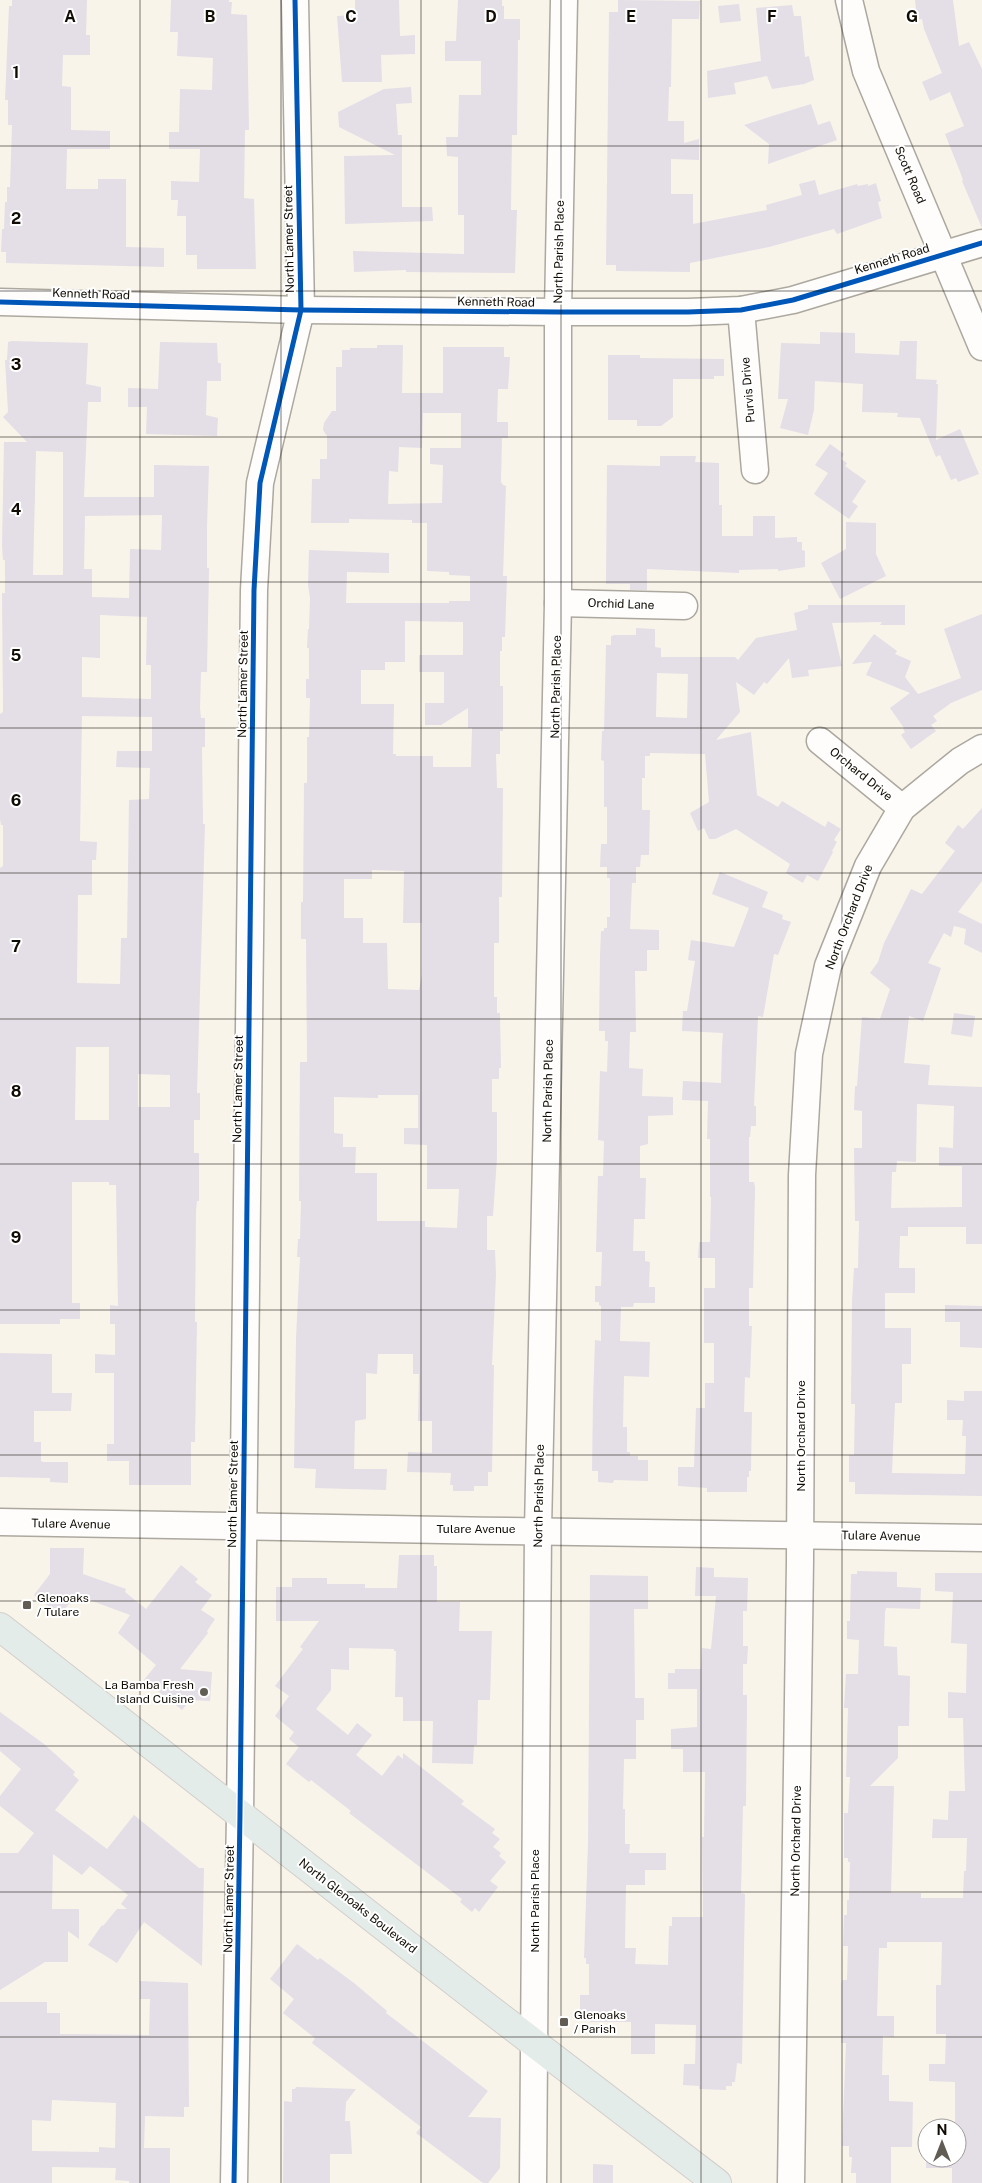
<svg xmlns="http://www.w3.org/2000/svg" width="982" height="2183" font-family="'Public Sans',sans-serif">
	<style>
		.building { fill: #e4dee7; fill-rule: evenodd }
		.lines { fill: none; stroke-linecap: round; stroke-linejoin: round }
		.minor-casing { stroke: #aca89f; stroke-width: 29 }
		.major-casing { stroke: #d2cfca; stroke-width: 30 }
		.minor { stroke: #fefdfc; stroke-width: 26 }
		.major { stroke: #e4ecea; stroke-width: 28 }
		.cycleway-casing { stroke: #fff; stroke-width: 8 }
		.cycleway { stroke: #0057b8; stroke-width: 5 }
		.grid { fill: none; stroke: #100b03; stroke-width: 1; stroke-opacity: 0.55 }
		.poi-dot { fill: #615d54; stroke: #fff; stroke-width: 2 }
		.labels { text-anchor: middle; dominant-baseline: central; stroke-width: 4; stroke-linejoin: round; paint-order: stroke }
		.street-label { font-size: 12px; fill: #100b03; stroke: #fff }
		.poi-label { font-size: 12px; fill: #100b03; stroke: #fff; text-anchor: start }
		.grid-label { font-size: 16px; text-anchor: middle; font-weight: bold; fill: #100b03; stroke: #fff; stroke-width: 4; stroke-linejoin: round; paint-order: stroke }
	</style>
	<rect width="100%" height="100%" fill="#f8f4ea"/>
	<g class="building">
		<polygon points="12,0 87,0 86,35 90,35 90,55 63,55 62,86 71,87 71,130 110,131 110,149 67,149 66,189 98,189 98,179 126,179 126,247 164,248 164,267 6,263 6,252 1,252 2,229 4,229 5,202 7,202 7,187 10,187 12,125 8,125 8,100 5,100 9,6 12,6"/>
		<polygon points="171,0 229,0 229,2 232,2 231,14 247,15 249,130 245,130 244,198 254,199 256,269 197,269 197,255 186,255 186,216 177,216 178,200 171,200 171,181 199,182 200,149 169,149 169,132 179,132 180,89 212,90 213,58 177,56 178,32 170,32"/>
		<polygon points="355,0 399,0 400,36 415,35 415,54 381,55 382,82 342,82 337,16 355,15"/>
		<polygon points="458,0 502,0 502,6 504,6 504,19 520,19 520,40 518,40 517,135 512,135 511,210 517,210 515,273 406,272 406,270 354,272 353,251 464,254 464,215 458,215 458,157 447,156 446,137 458,137 459,95 481,95 481,61 445,61 445,41 456,41"/>
		<polygon points="618,0 700,1 699,19 672,19 671,87 669,87 668,121 684,121 684,143 699,139 699,160 671,159 671,194 693,194 693,224 767,210 766,205 802,195 799,184 815,180 819,195 857,184 858,186 868,184 868,186 876,183 881,201 878,202 882,218 837,234 834,229 769,247 690,263 690,272 616,271 616,265 606,265 609,12 618,12"/>
		<polygon points="915,0 953,0 959,46 969,42 982,69 982,228 962,181 963,180 959,169 945,134 964,126 950,92 930,101 922,82 942,73 924,29 922,19 917,20"/>
		<polygon points="739,4 741,21 720,23 718,6"/>
		<polygon points="792,5 794,16 801,16 805,57 809,56 814,80 804,84 772,89 767,76 734,83 736,94 708,98 707,71 761,61 756,8"/>
		<polygon points="411,87 412,103 396,104 398,135 402,135 402,207 432,207 433,221 345,224 344,156 395,155 339,127 338,112 384,89"/>
		<polygon points="811,104 818,125 830,121 837,140 768,164 769,144 744,125"/>
		<polygon points="820,332 855,333 855,353 899,355 900,341 917,341 916,379 937,380 936,384 938,384 936,440 960,429 979,474 958,482 956,478 951,480 940,455 936,457 920,418 897,417 898,413 862,412 863,384 815,381 814,410 808,435 780,428 788,399 778,399 781,343 820,344"/>
		<path d="M12,341L88,343L86,384L101,387V402H88L84,497H154V465L209,466L207,528V568H209L207,672H201L200,708L201,718H205V747H202L203,824H205L197,1093H200V1120H194V1153H199V1201H197L196,1211L195,1322H197L195,1442H191V1485H129V1461H107V1444H114V1373H95V1354L115,1355V1324H110V1305L118,1306L116,1185H109V1182H72V1303H80V1319H60V1324H0V868L3,866V825H1L0,819V714L3,712L2,593H5V560H3L2,546L4,442H27L3,417L8,412L5,360H7L8,342ZM36,451L63,452V575H33ZM162,515L161,550L130,549L129,598L92,597V569H84L85,516ZM100,615L147,617L146,665H151V699L82,697V657L100,658ZM82,716L152,717V751H117L116,767L150,768L149,799L129,800L127,938H121L120,984L77,983L78,895H92V860H96L97,842L80,841ZM76,1047H109V1120H75ZM138,1074L170,1075V1107H138Z"/>
		<polygon points="160,342 217,343 218,363 221,363 221,381 207,381 206,415 218,418 217,436 146,434 147,407 128,407 128,388 158,389"/>
		<path d="M377,345H403L402,393H443V347H504V357H510L508,389H498L497,422H508V438H502L501,482L503,485L506,486L503,576H507L505,637H502V651H500V686H503V731H500V754H496L497,788H503L502,897H499V943H494V997H497V1013H500L501,1068H499V1079H492V1112H497V1158L493,1216H487V1250H495L496,1275L492,1365H494L492,1472H488V1486H474V1491H453V1485H450L451,1473L407,1472L408,1452L432,1453V1421H418L419,1374H413V1354H378L377,1374L366,1373V1419L355,1421L354,1469H387L386,1490L315,1488L316,1469L294,1468L296,1338L300,1257H297L298,1239H300L301,1201H299L300,1062H307L306,939H301V902H303L304,783H307V737H309L310,698H306V679H309V648H307L308,629H309L310,598L308,585L309,550L389,553V573L347,572L346,603H449V601H470V576L449,575V572L427,571V523H412V520L349,519V523H311L312,479H320V459H327V436L323,430L324,423L332,411H336V367H342V350H350V348H377ZM423,413H461V448H430V464L443,465L442,503L388,504L389,471L398,472L399,447L422,448ZM405,621L463,622V655H419V672H444V703H425V725H441L468,708V728H472L471,767H433V756H396V754H393L394,704H361V670H385V662H405ZM372,870L404,871L403,923H422V975L419,990L388,989L387,943H363V918H344V879H372ZM378,1095H418V1128H404V1144L427,1145V1189H459L457,1228L425,1227V1221H377V1173H355L356,1147H343V1134L334,1133V1097L378,1098Z"/>
		<polygon points="608,355 640,355 640,358 724,359 724,376 714,376 714,379 673,379 673,417 661,426 637,426 637,420 608,420"/>
		<polygon points="830,444 844,454 841,459 847,463 845,466 866,481 852,502 858,506 849,519 814,494 828,473 815,465"/>
		<polygon points="660,456 696,456 695,462 719,463 719,505 722,505 722,536 753,536 753,516 775,516 775,538 797,537 797,542 802,542 802,550 805,551 805,567 778,571 778,569 739,570 739,573 647,569 647,590 630,590 630,584 606,584 607,465 660,466"/>
		<polygon points="846,522 876,523 876,554 886,576 840,599 821,563 846,549"/>
		<path d="M808,605H905V625H880L882,622L832,623L842,666L808,670L809,676L792,678L789,658L767,684L764,682L754,695L736,682L740,712L716,740L751,732L757,795L778,807L782,801L825,827L828,821L841,829L834,840L837,842L832,851L833,852L818,881L807,875L803,883L786,873L790,864L736,829L715,839H709L704,828L698,831L690,813L709,802L705,754L650,753V756H645V778H642V810H650L649,855H641L640,867H636V883H632L630,929L659,930V950H647V971H635L636,1032H630L629,1068L643,1069L642,1096L673,1097V1115L648,1116V1144L640,1146V1178H646L645,1219H634L633,1251H645V1261L650,1262L649,1287H655V1303H634L633,1307H621L620,1341L650,1342L649,1377L624,1376L623,1427H627V1452H630V1456H638V1460H648V1481L614,1480L613,1483L598,1482V1471H592L593,1400L595,1340L601,1341V1306L599,1305V1302H595V1286H601L602,1252H596L598,1176H603L604,1141L598,1140L600,1071L607,1072L608,1041H605V1031H599L600,956L601,931H604V928H607V917H610V878H607V867H600L601,844H607V807H604V761L601,760L602,731H604L606,645H611V636L615,635H636V628L655,629V647L661,648V657H735L738,660L756,638L797,630L794,613L808,609ZM657,673L688,674L687,718L656,717Z"/>
		<polygon points="982,614 982,690 951,703 933,716 937,721 931,725 936,731 911,749 901,735 905,732 903,729 904,728 890,708 910,693 866,675 872,662 852,664 874,634 897,651 895,654 911,661 905,677 918,694 961,678 944,629"/>
		<path d="M982,808V881L958,912L982,924V953L964,944L966,929L954,926L951,937L944,933L928,963L941,968L923,1021L909,1016L904,1063L930,1065L928,1085L982,1087V1244H966V1227H908V1236H900L899,1268H915V1293H885V1328H911V1364H902V1403H895L892,1473L965,1474L966,1436H962L963,1420H947V1400L964,1401V1391H982V1496L855,1494V1482H849V1455H854L855,1404H851L852,1301L854,1268H858L859,1221H855L854,1148H862V1111L854,1110L855,1086H857L862,1017L880,1019L890,989L870,973L878,962L884,943L911,889L922,894L955,851L945,843L958,825L963,829ZM917,1104L954,1106L953,1148L939,1147V1166H962V1207L891,1208L892,1172H896L897,1161L916,1162Z"/>
		<polygon points="720,872 768,892 762,907 783,915 782,919 791,922 778,955 774,954 763,1017 758,1016 754,1106 756,1106 756,1126 751,1126 750,1137 749,1137 749,1182 754,1182 755,1188 753,1288 749,1288 749,1326 752,1326 750,1378 745,1377 744,1412 752,1412 751,1471 749,1471 749,1477 747,1477 747,1492 707,1492 707,1488 678,1486 678,1467 694,1467 696,1408 705,1408 705,1383 714,1383 714,1343 704,1343 704,1288 715,1288 715,1258 698,1258 699,1242 710,1242 711,1197 710,1197 710,1139 707,1139 708,1101 682,1100 683,1081 721,1083 722,1046 723,1033 682,1031 683,1011 687,1011 695,961 688,960 691,940 734,947 749,908 712,894"/>
		<polygon points="954,1013 975,1016 972,1037 951,1034"/>
		<polygon points="945,1305 982,1306 982,1348 960,1347 960,1322 945,1322"/>
		<polygon points="0,1353 52,1354 52,1393 72,1393 71,1411 34,1411 34,1442 41,1442 41,1461 43,1462 68,1462 68,1483 50,1482 50,1478 0,1477"/>
		<polygon points="50,1548 84,1548 83,1574 126,1589 125,1592 146,1609 181,1565 198,1579 195,1582 212,1595 201,1610 215,1619 207,1631 208,1633 180,1669 212,1672 210,1701 190,1700 182,1710 144,1680 156,1665 118,1633 130,1615 76,1595 60,1615 34,1595 50,1574"/>
		<polygon points="399,1555 434,1555 434,1566 437,1566 437,1602 460,1602 459,1631 492,1631 490,1700 478,1700 477,1745 474,1745 473,1764 432,1763 433,1721 403,1721 403,1697 395,1697 396,1651 394,1651 394,1649 349,1648 349,1670 331,1669 331,1690 316,1709 348,1735 357,1723 372,1735 356,1755 382,1776 398,1755 403,1759 403,1753 464,1801 461,1804 495,1829 492,1833 500,1839 493,1847 501,1853 499,1856 506,1862 490,1881 498,1887 479,1912 475,1908 472,1912 460,1902 462,1899 349,1813 351,1811 311,1780 309,1782 286,1764 299,1747 289,1739 294,1732 275,1716 289,1696 275,1686 303,1649 300,1647 319,1621 276,1621 276,1587 292,1587 292,1578 327,1578 327,1584 365,1584 365,1588 397,1588"/>
		<polygon points="696,1567 714,1568 714,1577 748,1578 747,1611 743,1611 743,1646 748,1646 747,1664 743,1664 743,1695 747,1695 746,1806 743,1806 741,1893 745,1894 742,2064 737,2063 735,2082 732,2082 732,2086 726,2086 726,2090 699,2089 699,2086 683,2085 684,2064 695,2064 696,2025 655,2024 655,2054 631,2054 631,2022 590,2022 591,2014 580,2014 580,1995 589,1995 589,1964 586,1964 586,1958 584,1958 588,1843 590,1575 648,1576 648,1609 634,1609 635,1698 644,1698 644,1720 636,1720 636,1759 624,1759 623,1809 625,1809 625,1844 630,1844 629,1853 666,1853 666,1870 645,1870 645,1885 626,1885 625,1948 636,1948 635,1964 668,1965 669,1926 672,1926 672,1917 703,1917 702,1837 704,1837 705,1772 683,1772 683,1749 671,1749 671,1729 697,1727 697,1689 668,1689 668,1673 675,1673 675,1669 701,1669 702,1648 711,1649 716,1596 695,1596"/>
		<polygon points="857,1571 897,1572 897,1587 921,1588 920,1609 886,1608 885,1612 884,1646 897,1647 898,1675 910,1676 909,1726 898,1726 898,1758 870,1786 894,1786 891,1893 921,1893 921,1898 963,1898 964,1871 966,1871 967,1838 932,1838 933,1819 948,1820 949,1791 965,1791 963,1718 948,1718 948,1692 966,1693 967,1644 951,1643 953,1592 935,1591 935,1573 982,1573 982,2183 952,2183 952,2168 926,2168 926,2149 927,2158 957,2158 957,2128 948,2128 948,2122 955,2122 955,2082 929,2081 929,2064 945,2064 946,2034 936,2034 936,1985 941,1985 942,1942 887,1942 887,1948 879,1948 877,2016 894,2016 894,2037 883,2036 882,2075 889,2075 889,2101 913,2102 912,2147 891,2147 891,2183 856,2183 856,2173 851,2173 852,2157 849,2157 849,2146 842,2146 846,2043 841,2043 841,1984 842,1980 847,1980 848,1946 843,1946 844,1915 847,1915 847,1900 849,1900 850,1862 848,1862 848,1858 844,1858 844,1813 848,1813 850,1777 846,1777 848,1708 844,1708 846,1674 858,1674 859,1640 847,1639 847,1621 850,1621 851,1574 857,1574"/>
		<polygon points="0,1712 44,1744 75,1772 73,1775 79,1780 55,1810 107,1849 134,1815 199,1868 204,1868 202,1966 144,1922 117,1963 88,1945 102,1925 103,1926 117,1909 127,1909 121,1904 128,1895 90,1866 82,1875 53,1854 52,1909 79,1909 79,1939 68,1931 68,1962 45,1962 0,1990 0,1853 18,1853 34,1833 0,1806 0,1796 21,1769 0,1751"/>
		<polygon points="297,1944 318,1960 320,1958 354,1983 387,2011 386,2013 488,2091 468,2117 501,2118 500,2168 488,2183 483,2183 416,2133 421,2127 312,2043 315,2038 283,2013 294,1999 270,1979"/>
		<path d="M140,1981L188,1983L189,2107H184V2117L145,2116L144,2148H170V2183H129V2181L115,2180L116,2168L52,2167V2183H0V2002H47V2013H60V2034L149,2035L150,1999H140ZM52,2100L116,2103L115,2148L99,2147V2152L32,2151V2120L51,2121Z"/>
		<polygon points="296,2087 356,2089 346,2102 345,2121 350,2121 352,2154 330,2154 330,2183 283,2183 284,2101 292,2102 292,2089 295,2089"/>
		<polygon points="593,2164 613,2165 613,2183 593,2183"/>
	</g>
	<g class="lines">
		<g class="minor-casing">
			<g id="minor">
				<polyline points="849,0 866,71 982,347"/>
				<polyline points="0,302 301,310 558,312 688,312 741,310 793,300 982,243"/>
				<polyline points="741,310 755,470"/>
				<polyline points="558,603 684,606"/>
				<polyline points="820,741 902,808"/>
				<path d="M0,1522C327,1530 655,1532 982,1538"/>
				<polyline points="234,2183 240,1814 254,590 260,483 301,310 295,0"/>
				<polyline points="533,2183 538,1530 558,603 558,312 564,0"/>
				<polyline points="791,2183 800,1561 802,1175 809,1054 828,966 868,866 902,808 960,761 982,748"/>
			</g>
		</g>
		<g class="major-casing">
			<polyline id="major" points="0,1627 487,2007 717,2183"/>
		</g>
		<use href="#minor" class="minor"/>
		<use href="#major" class="major"/>
		<g class="cycleway-casing">
			<g id="cycleway">
				<polyline points="0,302 301,310 558,312 688,312 741,310 793,300 982,243"/>
				<polyline points="234,2183 240,1814 254,590 260,483 301,310 295,0"/>
			</g>
		</g>
		<use href="#cycleway" class="cycleway"/>
	</g>
	<path class="grid" d="M140,0V2183M281,0V2183M421,0V2183M561,0V2183M701,0V2183M842,0V2183M0,146H982M0,291H982M0,437H982M0,582H982M0,728H982M0,873H982M0,1019H982M0,1164H982M0,1310H982M0,1455H982M0,1601H982M0,1746H982M0,1892H982M0,2037H982"/>
	<g class="poi-dot">
		<rect x="22" y="1600" width="10" height="10" rx="2.5"/>
		<circle cx="204" cy="1692" r="5"/>
		<rect x="559" y="2017" width="10" height="10" rx="2.5"/>
	</g>
	<g class="labels">
		<g class="street-label">
			<text transform="translate(910 175) rotate(67)">Scott Road</text>
			<text transform="translate(289 239) rotate(-91)">North Lamer Street</text>
			<text transform="translate(559 252) rotate(-89)">North Parish Place</text>
			<text transform="translate(892 259) rotate(-17)">Kenneth Road</text>
			<text transform="translate(91 294) rotate(2)">Kenneth Road</text>
			<text transform="translate(496 302) rotate(1)">Kenneth Road</text>
			<text transform="translate(748 390) rotate(-95)">Purvis Drive</text>
			<text transform="translate(621 604) rotate(2)">Orchid Lane</text>
			<text transform="translate(243 684) rotate(-89)">North Lamer Street</text>
			<text transform="translate(556 687) rotate(-89)">North Parish Place</text>
			<text transform="translate(861 774) rotate(39)">Orchard Drive</text>
			<text transform="translate(849 917) rotate(-69)">North Orchard Drive</text>
			<text transform="translate(238 1089) rotate(-89)">North Lamer Street</text>
			<text transform="translate(548 1091) rotate(-89)">North Parish Place</text>
			<text transform="translate(801 1436) rotate(-90)">North Orchard Drive</text>
			<text transform="translate(233 1494) rotate(-89)">North Lamer Street</text>
			<text transform="translate(539 1496) rotate(-89)">North Parish Place</text>
			<text transform="translate(71 1524) rotate(1)">Tulare Avenue</text>
			<text x="476" y="1529">Tulare Avenue</text>
			<text transform="translate(881 1536) rotate(1)">Tulare Avenue</text>
			<text transform="translate(796 1841) rotate(-89)">North Orchard Drive</text>
			<text transform="translate(229 1899) rotate(-89)">North Lamer Street</text>
			<text transform="translate(535 1901) rotate(-90)">North Parish Place</text>
			<text transform="translate(358 1906) rotate(38)">North Glenoaks Boulevard</text>
		</g>
		<g class="poi-label">
			<text x="37" y="1598">Glenoaks<tspan x="37" dy="14">/ Tulare</tspan></text>
			<text x="194" y="1685" text-anchor="end">La Bamba Fresh<tspan x="194" dy="14">Island Cuisine</tspan></text>
			<text x="574" y="2015">Glenoaks<tspan x="574" dy="14">/ Parish</tspan></text>
		</g>
	</g>
	<g class="grid-label">
		<text x="70" y="22">A</text>
		<text x="210" y="22">B</text>
		<text x="351" y="22">C</text>
		<text x="491" y="22">D</text>
		<text x="631" y="22">E</text>
		<text x="772" y="22">F</text>
		<text x="912" y="22">G</text>
		<text x="16" y="78">1</text>
		<text x="16" y="224">2</text>
		<text x="16" y="370">3</text>
		<text x="16" y="515">4</text>
		<text x="16" y="661">5</text>
		<text x="16" y="806">6</text>
		<text x="16" y="952">7</text>
		<text x="16" y="1097">8</text>
		<text x="16" y="1243">9</text>
	</g>
	<g transform="translate(942 2143)"><circle r="24" fill="#ffffff" stroke="#9f9d9a"/>
	<path d="M0-4L9 19L0 12L-9 19Z" fill="#615d54"/>
	<text y="-8" font-size="14" font-weight="bold" text-anchor="middle" fill="#100b03">N</text>
	</g>
</svg>
